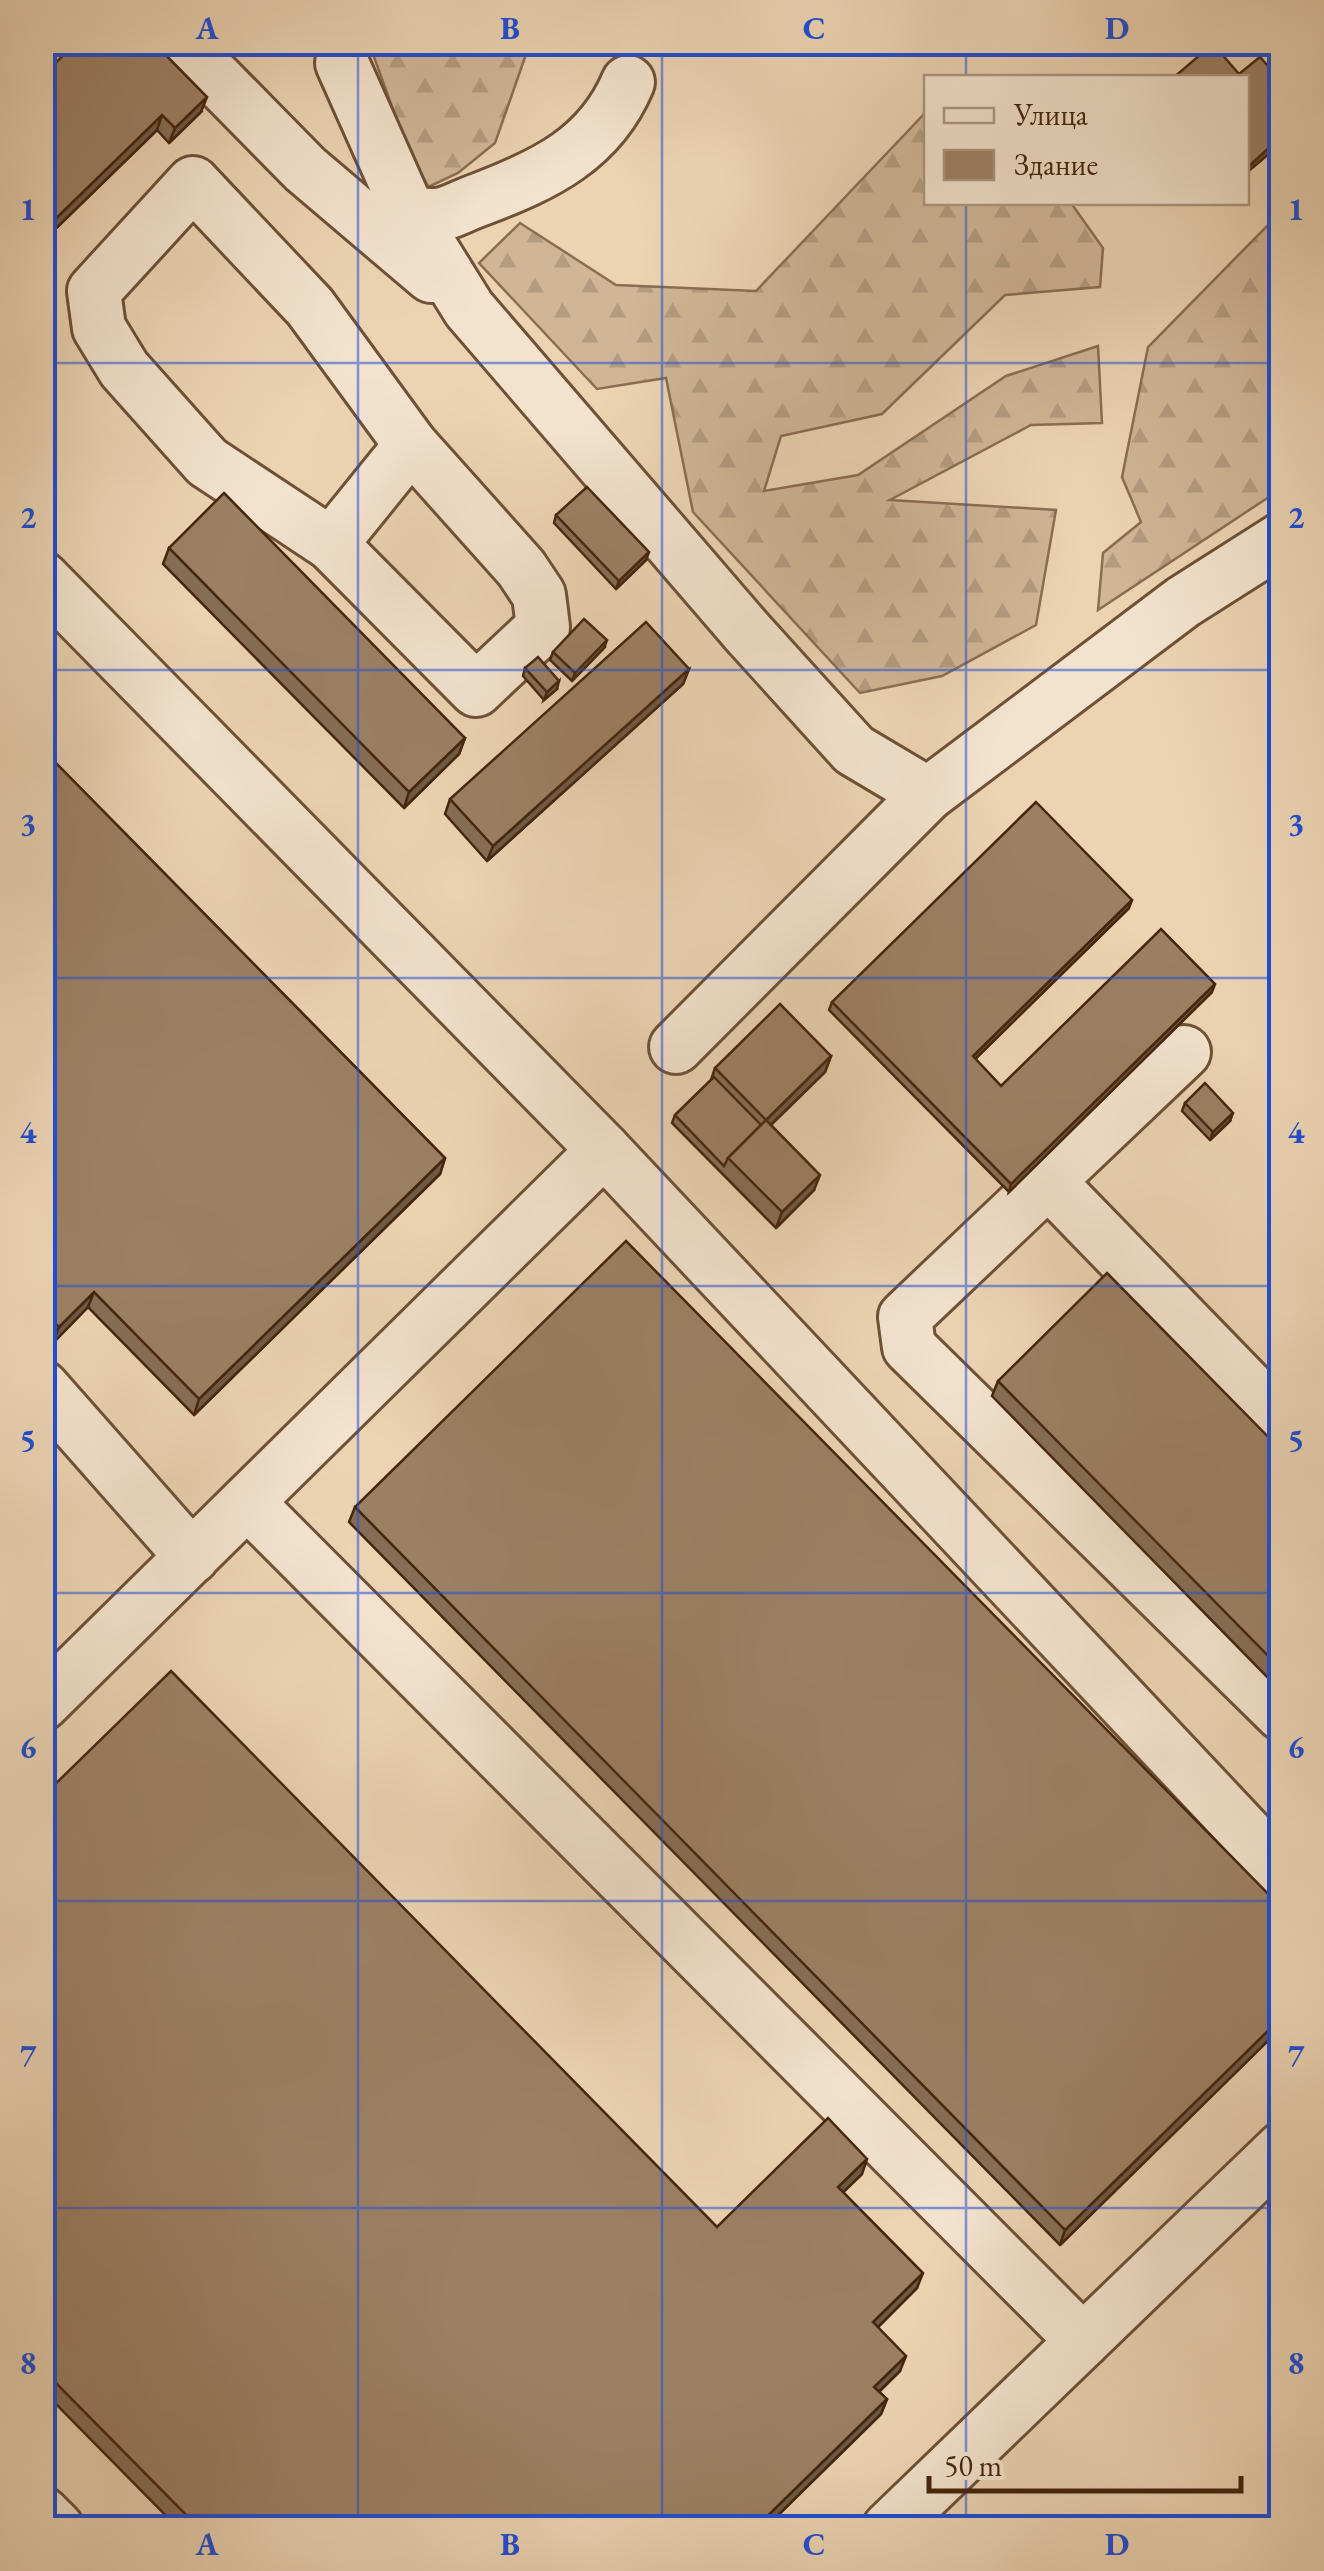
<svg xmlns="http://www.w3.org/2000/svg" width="1324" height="2571" font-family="'EB Garamond',serif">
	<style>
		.forest { fill: url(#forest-firs); stroke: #8a6e52; stroke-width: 2.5 }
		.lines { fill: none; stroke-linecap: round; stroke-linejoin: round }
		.minor-casing { stroke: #6f5137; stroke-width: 58 }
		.minor { stroke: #f3e3ce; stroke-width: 52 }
		.wall { fill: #866e56; stroke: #45250e; stroke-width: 2.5 }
		.shaded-wall { fill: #6d5a46; stroke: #45250e; stroke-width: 2.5 }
		.building { fill: #9c8064; stroke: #45250e; stroke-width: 2.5 }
		.grid { fill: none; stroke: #1d4ed8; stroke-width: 2.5; stroke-opacity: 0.55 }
		.neatline { fill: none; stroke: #1d4ed8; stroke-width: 4 }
		.grid-label { font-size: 32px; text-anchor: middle; font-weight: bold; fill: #1d4ed8 }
	</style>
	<defs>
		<pattern id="forest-firs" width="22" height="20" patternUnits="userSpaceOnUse" patternTransform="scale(2.5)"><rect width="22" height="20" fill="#d0b697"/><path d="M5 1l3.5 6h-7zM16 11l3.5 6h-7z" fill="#b49c81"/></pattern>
	</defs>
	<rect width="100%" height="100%" fill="#ecd4b3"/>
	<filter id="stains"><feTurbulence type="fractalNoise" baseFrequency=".002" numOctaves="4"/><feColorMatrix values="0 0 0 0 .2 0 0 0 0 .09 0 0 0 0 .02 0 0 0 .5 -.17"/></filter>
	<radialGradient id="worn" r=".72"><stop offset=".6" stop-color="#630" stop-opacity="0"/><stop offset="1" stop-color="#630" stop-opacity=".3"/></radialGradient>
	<g class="forest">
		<polygon points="369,43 530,43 495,143 458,173 422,190"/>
		<polygon points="925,113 926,202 1071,203 1103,248 1100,287 1005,295 882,414 781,436 764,491 858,475 1006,376 1098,346 1102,423 1031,425 890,500 1056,510 1036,625 942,676 860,693 693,512 666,378 597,389 479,263 520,223 616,285 756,291"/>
		<polygon points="1281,219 1281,489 1098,610 1103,553 1141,522 1122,477 1148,347 1269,224"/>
	</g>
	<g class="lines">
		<g class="minor-casing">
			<g id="minor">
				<polyline points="180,42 305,169 431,276"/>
				<polyline points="342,63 408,211 469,309 748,633 854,750 928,794 1183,602 1282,539"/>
				<polygon points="193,183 310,307 411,445 521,568 539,595 543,627 476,690 331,544 207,462 124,369 99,328 94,291"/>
				<path d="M408,211C445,221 447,211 481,199C544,175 600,149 628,82"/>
				<polyline points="331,544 411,445"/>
				<polyline points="42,578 604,1150 42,1704"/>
				<polyline points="676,1047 928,794"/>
				<polyline points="1184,1052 905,1317 909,1347 1282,1714"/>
				<polyline points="604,1150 1282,1871"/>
				<polyline points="1048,1181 1282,1422"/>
				<polyline points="42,1387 192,1557"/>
				<polyline points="247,1502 1083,2341"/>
				<polyline points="42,2513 57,2528"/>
				<polyline points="889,2528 1282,2149"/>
			</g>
		</g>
		<use href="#minor" class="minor"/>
	</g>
	<g class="wall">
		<polygon points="1239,74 1282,82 1282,153 1277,147 1246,173 1246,78"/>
		<polygon points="42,76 201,112 169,143 157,130 42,242"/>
		<polygon points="556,515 646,560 616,589 554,523"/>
		<polygon points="169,548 465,738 459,754 404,808 163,564"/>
		<polygon points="604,648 572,681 550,660 553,652"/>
		<polygon points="525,668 557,689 544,700 523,676"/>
		<polygon points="689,669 683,684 487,861 445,814 450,799"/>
		<polygon points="42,749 445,1158 440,1174 194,1415 88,1307 53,1343 42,1331"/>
		<polygon points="1129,908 975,1059 1001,1086 1212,992 1009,1192 829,1010 832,1002"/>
		<polygon points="831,1056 825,1072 771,1125 814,1190 776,1228 672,1123 675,1115 711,1080 715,1068"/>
		<polygon points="1185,1103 1230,1121 1210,1140 1182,1111"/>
		<polygon points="998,1381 1282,1451 1282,1682 1277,1687 992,1396"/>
		<polygon points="355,1507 1282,1908 1282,2027 1060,2245 349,1522"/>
		<polygon points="42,1797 717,2227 862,2174 843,2192 917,2288 878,2327 900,2371 879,2392 887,2399 881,2414 765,2528 178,2528 49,2397"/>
	</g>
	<g class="shaded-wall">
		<polygon points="207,97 201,112 169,143 175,128"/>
		<polygon points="162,115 157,130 42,242 42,232"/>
		<polygon points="1279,139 1277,147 1246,173 1249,166"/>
		<polygon points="649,552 646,560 616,589 619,581"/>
		<polygon points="607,640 604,648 572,681 575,673"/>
		<polygon points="689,669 683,684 487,861 493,846"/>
		<polygon points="559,681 557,689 544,700 547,692"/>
		<polygon points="465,738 459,754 404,808 409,792"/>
		<polygon points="1132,900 1129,908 970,1064 973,1056"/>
		<polygon points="1215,984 1212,992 1009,1192 1011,1184"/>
		<polygon points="831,1056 825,1072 760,1135 766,1120"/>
		<polygon points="1233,1113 1230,1121 1210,1140 1213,1132"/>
		<polygon points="445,1158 440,1174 194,1415 199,1399"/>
		<polygon points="820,1175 814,1190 776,1228 782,1212"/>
		<polygon points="94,1292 88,1307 53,1343 59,1327"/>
		<polygon points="1282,2017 1282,2027 1060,2245 1065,2230"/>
		<polygon points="867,2159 862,2174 833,2202 838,2187"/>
		<polygon points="923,2273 917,2288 867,2338 873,2322"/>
		<polygon points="906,2356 900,2371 868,2402 874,2387"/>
		<polygon points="55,2382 49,2397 42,2404 42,2394"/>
		<polygon points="887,2399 881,2414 765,2528 755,2528"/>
	</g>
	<g class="building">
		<polygon points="77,42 153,42 207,97 175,128 162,115 42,232 42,76"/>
		<polygon points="1213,44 1239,74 1260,57 1282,82 1282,142 1279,139 1249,166 1246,163 1246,78 1173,78"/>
		<polygon points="587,487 649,552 619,581 556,515"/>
		<polygon points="224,493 465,738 409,792 169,548"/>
		<polygon points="584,619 607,640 575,673 553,652"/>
		<polygon points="646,622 689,669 493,846 450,799"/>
		<polygon points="538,657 559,681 547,692 525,668"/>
		<polygon points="42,749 445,1158 199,1399 94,1292 59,1327 42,1309"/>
		<polygon points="1036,802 1132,900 973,1056 1001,1086 1161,929 1215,984 1011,1184 832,1002"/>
		<polygon points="780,1004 831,1056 766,1120 715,1068"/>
		<polygon points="714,1077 761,1125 728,1158 724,1166 675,1115"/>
		<polygon points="1205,1083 1233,1113 1213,1132 1185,1103"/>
		<polygon points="766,1120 820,1175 782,1212 728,1158"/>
		<polygon points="626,1241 1282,1908 1282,2017 1065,2230 355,1507"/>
		<polygon points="1107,1273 1282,1451 1282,1670 998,1381"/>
		<polygon points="171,1671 717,2227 828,2118 867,2159 838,2187 923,2273 873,2322 906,2356 874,2387 887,2399 755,2528 199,2528 55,2382 42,2394 42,1797"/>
	</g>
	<path class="grid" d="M358,42V2528M662,42V2528M966,42V78M966,202V2528M42,363H1282M42,670H1282M42,978H1282M42,1286H1282M42,1593H1282M42,1901H1282M42,2208H1282"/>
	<rect width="1324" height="2571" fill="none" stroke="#ecd4b3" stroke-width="110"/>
	<rect x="924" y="75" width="325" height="130" fill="#f3e3ce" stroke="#ad9781" stroke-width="2.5"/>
	<rect x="944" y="108" width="50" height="15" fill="#f3e3ce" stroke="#ad9781" stroke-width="2.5"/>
	<text x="1014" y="125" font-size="30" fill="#45250e">Улица</text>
	<rect x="944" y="150" width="50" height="30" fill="#9c8064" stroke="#ad9781" stroke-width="2.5"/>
	<text x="1014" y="175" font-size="30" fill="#45250e">Здание</text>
	<path d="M929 2476v15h312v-15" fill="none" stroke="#45250e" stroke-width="5"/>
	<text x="944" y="2476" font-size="30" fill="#45250e" stroke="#f3e3ce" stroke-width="8" paint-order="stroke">50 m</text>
	<rect x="55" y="55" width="1214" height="2461" class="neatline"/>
	<g class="grid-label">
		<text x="207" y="39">A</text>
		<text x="510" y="39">B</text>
		<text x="814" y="39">C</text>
		<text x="1117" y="39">D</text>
		<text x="28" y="220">1</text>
		<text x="1296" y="220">1</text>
		<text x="28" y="528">2</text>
		<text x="1296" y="528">2</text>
		<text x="28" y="835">3</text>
		<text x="1296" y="835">3</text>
		<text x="28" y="1143">4</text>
		<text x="1296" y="1143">4</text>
		<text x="28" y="1451">5</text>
		<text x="1296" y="1451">5</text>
		<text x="28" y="1758">6</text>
		<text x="1296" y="1758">6</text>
		<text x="28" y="2066">7</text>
		<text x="1296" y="2066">7</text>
		<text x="28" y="2374">8</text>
		<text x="1296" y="2374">8</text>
		<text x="207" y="2555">A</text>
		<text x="510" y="2555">B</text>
		<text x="814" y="2555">C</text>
		<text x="1117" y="2555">D</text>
	</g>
	<rect width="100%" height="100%" filter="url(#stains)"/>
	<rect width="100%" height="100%" fill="url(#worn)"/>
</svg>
